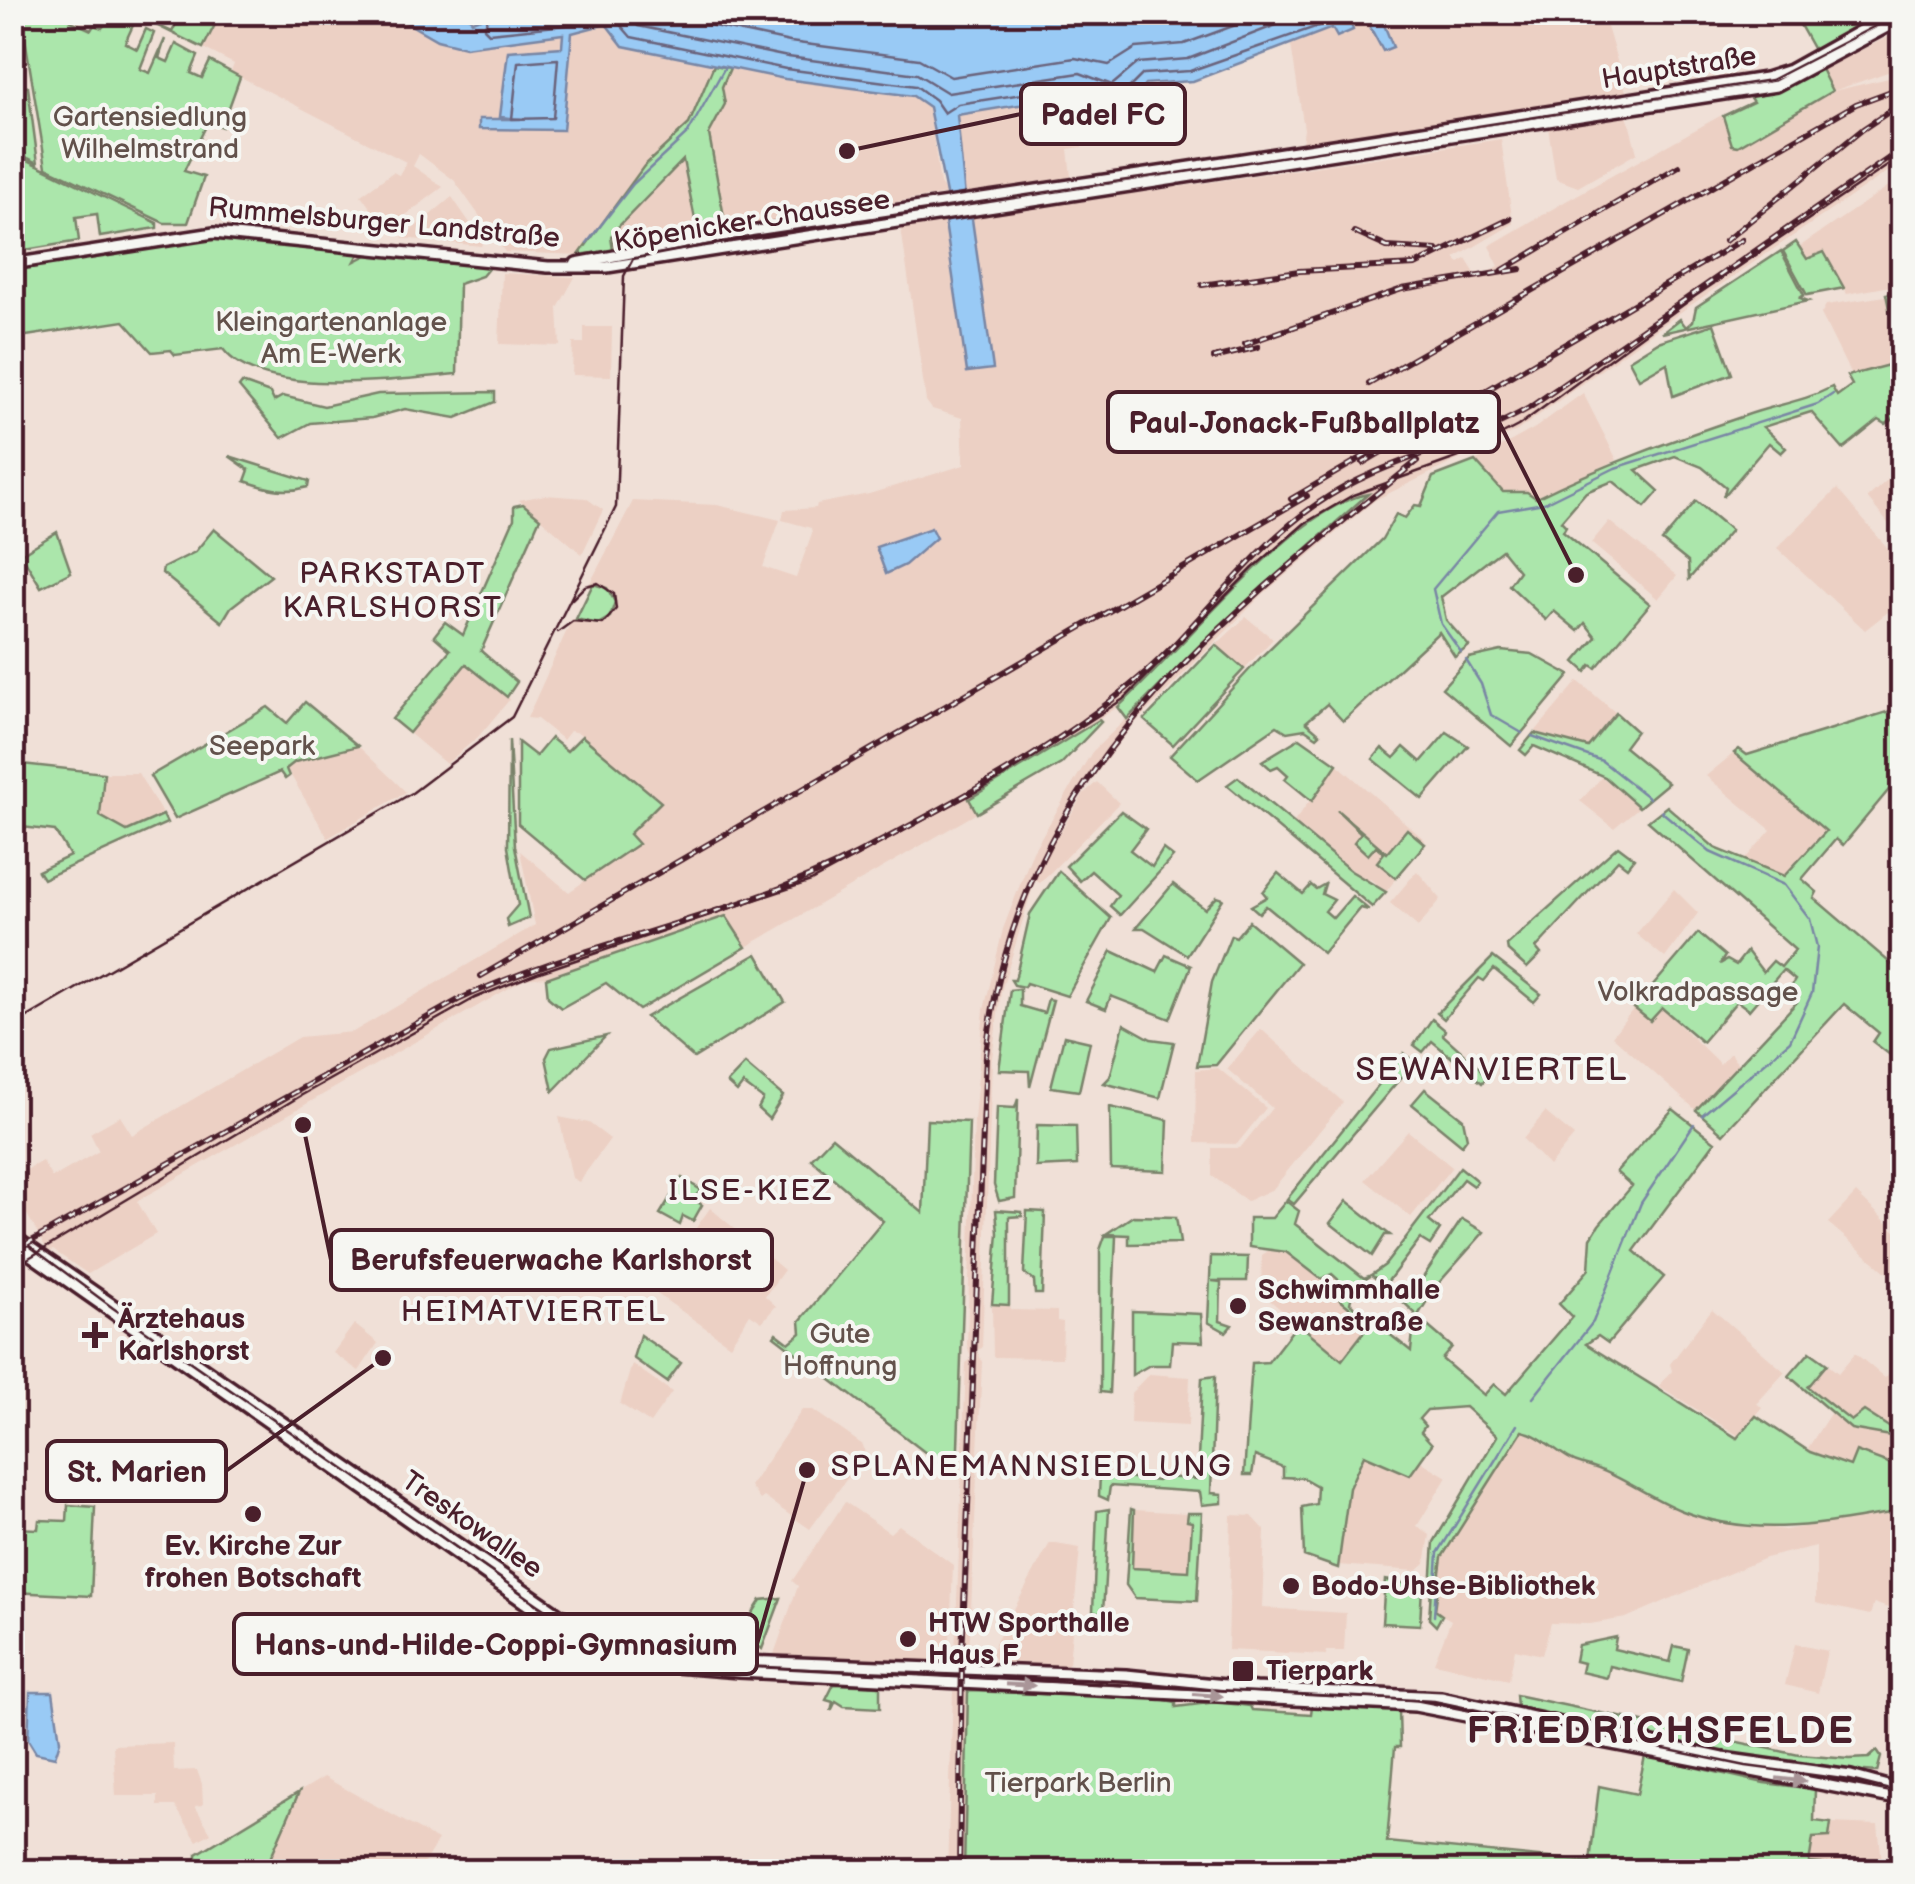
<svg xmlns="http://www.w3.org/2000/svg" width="1915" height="1884" font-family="'Balsamiq Sans',sans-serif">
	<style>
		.built { fill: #ecd0c4 }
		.green { fill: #abe6ab; stroke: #7a826b; stroke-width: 2.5 }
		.water { fill: #99caf5; stroke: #7986a4; stroke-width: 2.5 }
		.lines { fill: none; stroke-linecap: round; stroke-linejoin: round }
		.shore { stroke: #6a637c; stroke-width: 2.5 }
		.stream { stroke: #7986a4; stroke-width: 2.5 }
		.secondary-casing { stroke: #4a1f2b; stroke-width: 16 }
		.secondary { stroke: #f6f6f2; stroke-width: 9 }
		.tram { stroke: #4a1f2b; stroke-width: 2.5 }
		.rail-casing { stroke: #4a1f2b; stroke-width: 6 }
		.rail { stroke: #f6f6f2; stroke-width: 2.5; stroke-dasharray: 8; stroke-linecap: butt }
		.oneway { fill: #a99598 }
		.poi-dot { fill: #4a1f2b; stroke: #f6f6f2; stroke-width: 4 }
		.labels { text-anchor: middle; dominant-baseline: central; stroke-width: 8; stroke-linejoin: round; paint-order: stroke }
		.street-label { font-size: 28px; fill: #4a1f2b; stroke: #f6f6f2 }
		.park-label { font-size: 28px; fill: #62514b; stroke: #f6f6f2 }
		.poi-label { font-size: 28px; font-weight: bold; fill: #4a1f2b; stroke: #f6f6f2; text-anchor: start }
		.neighbourhood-label { font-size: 30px; letter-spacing: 2.5px; fill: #4a1f2b; stroke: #f6f6f2 }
		.quarter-label { font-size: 32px; letter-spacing: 2.5px; fill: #4a1f2b; stroke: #f6f6f2 }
		.district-label { font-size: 38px; font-weight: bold; letter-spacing: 2.5px; fill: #4a1f2b; stroke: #f6f6f2 }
		.leader { fill: none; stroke: #4a1f2b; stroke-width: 4 }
		.callout-dot { fill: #4a1f2b; stroke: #f6f6f2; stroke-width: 4 }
		.callout { fill: #f6f6f2; stroke: #4a1f2b; stroke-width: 4 }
		.callout-label { font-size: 30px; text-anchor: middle; font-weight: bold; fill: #4a1f2b }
	</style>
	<rect width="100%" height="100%" fill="#f0e0d7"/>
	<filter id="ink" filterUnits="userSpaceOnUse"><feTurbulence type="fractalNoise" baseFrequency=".01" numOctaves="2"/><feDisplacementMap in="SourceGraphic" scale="20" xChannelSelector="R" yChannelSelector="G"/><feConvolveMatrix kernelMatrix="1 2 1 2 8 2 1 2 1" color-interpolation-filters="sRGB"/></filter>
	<g filter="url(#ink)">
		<g class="built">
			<polygon points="390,12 438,40 465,47 610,24 623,46 714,65 689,124 644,166 579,255 505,252 454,180 419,154 413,166 443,187 386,230 361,195 393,172 399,175 406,162 231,72 234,64 203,48 221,13"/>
			<polygon points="1379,13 1603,13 1627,95 1301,151 1304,129 1291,45 1333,28 1338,37 1352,30 1350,20 1363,14 1383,51 1393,48"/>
			<polygon points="1901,31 1902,67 1833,91 1902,75 1902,162 1685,309 1517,431 1375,500 1263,594 1130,728 1084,789 1058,831 1055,841 1084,793 1097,782 1119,803 1040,883 1035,880 1001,992 992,1058 982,1348 977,1350 982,1362 969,1656 955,1655 966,1363 971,1359 967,1345 974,1120 984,1010 1003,929 1033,851 1092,752 1289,561 1365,500 1365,493 1307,523 1118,707 970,799 977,813 746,947 726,916 546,977 525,979 137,1201 156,1234 88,1274 53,1250 48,1252 13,1189 12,1178 42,1161 52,1178 99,1151 90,1133 120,1116 132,1135 299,1037 353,1032 535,925 520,851 569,892 637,844 629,835 660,802 579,733 570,731 563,740 537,719 527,718 572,619 591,624 607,620 613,613 612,592 602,585 589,585 633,501 717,505 780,520 763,567 796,578 812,533 811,528 782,520 784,510 816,508 817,504 869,494 964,465 962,418 932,409 926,401 901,228 1501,139 1513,224 1455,258 1459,263 1466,259 1476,275 1484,274 1499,266 1489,246 1566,201 1720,116 1723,116 1732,144 1738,146 1832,90 1821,69"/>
			<polygon points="730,68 913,96 929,107 940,184 947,194 726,228 709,134 725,104 722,87"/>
			<polygon points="1081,95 1096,103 1101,144 1068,149 1071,177 963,193 957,115"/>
			<polygon points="1627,115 1637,153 1578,187 1556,179 1548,127"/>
			<polygon points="683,159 698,234 613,250 611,237 618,227"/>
			<polygon points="1902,177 1902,284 1847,294 1824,253 1807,260 1799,247"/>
			<polygon points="452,197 483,242 481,246 402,238"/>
			<polygon points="502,273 575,277 558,308 560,346 499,344"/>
			<polygon points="1886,296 1900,362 1852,377 1821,314 1826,305"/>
			<polygon points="584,327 612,327 611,376 572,375 573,343 584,343"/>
			<polygon points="1583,393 1617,460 1536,498 1527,492 1503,492 1475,461 1535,428"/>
			<polygon points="1895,473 1902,483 1902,540 1867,498"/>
			<polygon points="1837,489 1902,565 1902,601 1865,630 1777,548"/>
			<polygon points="545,495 586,498 603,510 582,554 519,500"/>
			<polygon points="1609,521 1677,576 1658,599 1591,543"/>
			<polygon points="1246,617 1273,639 1244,669 1216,645"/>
			<polygon points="467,663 510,699 478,737 446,764 409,733"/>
			<polygon points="1578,681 1616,713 1588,747 1534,733"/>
			<polygon points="358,746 406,792 328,838 287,769 295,762"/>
			<polygon points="1734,753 1826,831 1784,876 1745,859 1771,830 1706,776"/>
			<polygon points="1337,764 1425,840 1386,892 1370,879 1366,882 1294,822"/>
			<polygon points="104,773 138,773 163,815 127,831 100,816"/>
			<polygon points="1602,777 1639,807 1614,828 1580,801"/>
			<polygon points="1417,871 1441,899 1418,927 1390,903"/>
			<polygon points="1674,889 1698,913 1665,958 1636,934"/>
			<polygon points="1634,1008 1650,1021 1662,1008 1720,1064 1730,1053 1740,1066 1696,1110 1612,1036"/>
			<polygon points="1261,1029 1343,1102 1273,1189 1247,1201 1212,1176 1212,1148 1240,1148 1272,1108 1227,1069"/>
			<polygon points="1218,1068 1266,1108 1237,1144 1195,1143 1196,1070"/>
			<polygon points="1545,1112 1574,1136 1549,1166 1523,1139"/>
			<polygon points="559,1117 589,1123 610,1139 579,1182 572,1178"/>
			<polygon points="1408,1131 1452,1167 1411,1217 1365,1180"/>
			<polygon points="1856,1193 1902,1237 1899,1272 1886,1272 1828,1223"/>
			<polygon points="710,1208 784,1270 765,1296 776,1306 762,1322 750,1314 730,1345 657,1294 682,1259 677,1255"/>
			<polygon points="1268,1251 1286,1252 1321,1279 1332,1274 1344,1284 1335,1295 1371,1324 1342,1360 1261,1293 1262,1255"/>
			<polygon points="992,1304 1009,1305 1012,1310 1057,1311 1057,1321 1063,1322 1062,1358 993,1357"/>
			<polygon points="1712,1309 1785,1372 1757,1403 1762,1408 1739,1436 1659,1386 1672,1371 1670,1364"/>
			<polygon points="354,1324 378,1343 359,1371 333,1353"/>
			<polygon points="1855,1353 1885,1378 1902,1358 1899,1432 1869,1415 1852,1421 1808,1387 1827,1364 1838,1373"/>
			<polygon points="632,1364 672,1392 650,1423 620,1404"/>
			<polygon points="1149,1374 1190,1377 1188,1426 1130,1423 1131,1393"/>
			<polygon points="802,1410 813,1410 863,1445 865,1454 810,1529 764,1497 760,1500 750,1486"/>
			<polygon points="1831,1412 1856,1431 1902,1438 1902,1473 1892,1471 1894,1465 1855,1452 1851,1466 1810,1451 1808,1448"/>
			<polygon points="1527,1430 1580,1464 1598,1466 1682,1511 1728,1522 1785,1530 1902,1511 1902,1613 1874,1603 1870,1615 1816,1603 1816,1546 1765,1558 1626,1618 1590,1624 1551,1623 1542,1655 1515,1649 1509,1680 1434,1663 1451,1620 1435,1611 1442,1557 1520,1432"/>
			<polygon points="1364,1455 1409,1475 1419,1460 1447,1477 1417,1526 1430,1535 1425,1564 1417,1571 1338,1565 1349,1488"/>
			<polygon points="845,1502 890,1533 899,1525 953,1565 949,1665 773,1657 798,1586 792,1581"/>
			<polygon points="1134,1510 1188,1513 1187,1521 1192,1521 1189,1571 1131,1568"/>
			<polygon points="1231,1515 1252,1516 1265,1530 1262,1608 1346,1613 1344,1651 1327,1651 1326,1655 1228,1650"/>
			<polygon points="1050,1543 1080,1548 1069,1663 1064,1667 996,1661 990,1653"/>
			<polygon points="1795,1644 1827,1651 1818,1693 1785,1685"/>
			<polygon points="953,1691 968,1691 964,1871 947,1871"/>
			<polygon points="173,1743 174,1771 197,1770 202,1784 203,1805 195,1806 211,1833 197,1841 175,1806 158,1806 158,1796 116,1796 113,1745"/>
			<polygon points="324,1777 438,1840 419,1871 288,1871 268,1861 299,1792"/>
			<polygon points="1831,1823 1878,1825 1883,1871 1840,1871 1833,1865 1809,1863 1813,1837 1829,1837"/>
		</g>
		<g class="green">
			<polygon points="1869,12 1872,19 1814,50 1795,16"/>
			<polygon points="21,13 75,13 71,21 91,30 94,25 102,28 113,13 134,23 125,43 137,49 146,29 154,33 140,69 150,73 165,39 159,58 168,62 176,44 198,56 191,73 202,78 210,61 240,77 222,127 208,122 184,171 204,177 188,223 164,223 46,167"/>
			<polygon points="131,13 149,13 146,20 172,32 178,20 167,13 221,13 203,48"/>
			<polygon points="714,65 730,68 722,87 725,104 709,134 726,228 698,234 683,160 618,227 611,237 613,250 579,255 644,166 689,124"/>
			<polygon points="1821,69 1832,91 1738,146 1732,145 1723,116 1753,102 1749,96 1773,93"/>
			<polygon points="13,81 28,87 38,163 13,151"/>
			<polygon points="13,153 157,223 157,228 100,237 97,214 76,217 79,241 13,252"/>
			<path d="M202,236L361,250L355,261L373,252L492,264L482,276L459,284L457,374C399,379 261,400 223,349L175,355L171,350L152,352L124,321L13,338V268Z"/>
			<polygon points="1796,242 1807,259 1824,252 1844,288 1807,295 1783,251"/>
			<polygon points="1781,251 1804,295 1800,298 1808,301 1662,333 1680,319 1686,327 1693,321 1696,307"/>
			<path d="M1902,291V414L1886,424L1879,420L1843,449L1811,412L1763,427L1786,448L1781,453L1769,443L1723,497L1726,487L1702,467L1675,456L1636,470L1659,491L1645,507L1613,481L1586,492L1561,521L1566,526L1563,531L1650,604L1596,668L1591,665L1586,672L1575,662L1596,637L1585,623L1578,631L1554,611L1546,620L1509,585L1519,571L1502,550L1441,597L1446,620L1469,646L1455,657L1439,632L1343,721L1327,704L1306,722L1320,734L1317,737L1305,729L1287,732L1277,726L1198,780L1170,756L1261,657L1382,539L1396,514L1405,518L1415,505L1421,506L1433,477L1475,461L1503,492H1527L1536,498C1603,465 1673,440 1744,416C1774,405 1803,402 1832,387L1837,396L1852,385L1847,376L1900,362L1886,294Z"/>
			<polygon points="1714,324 1732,374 1673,396 1667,363 1639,379 1629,360 1658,342"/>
			<polygon points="242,383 270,393 274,401 283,396 324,406 378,394 495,392 495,402 456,418 405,409 372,418 310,423 282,438 239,387"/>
			<path d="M229,456L309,481L308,487C284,494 265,488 245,481L249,470Z"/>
			<path d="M1368,494L1218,627L1127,719L1118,707C1179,653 1294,506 1368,494Z"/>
			<polygon points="1696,501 1731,530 1689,579 1688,562 1662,541"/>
			<polygon points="523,504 540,518 481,651 517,682 507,697 466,664 409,733 392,719 450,650 434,636 445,622 463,635 514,519 514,506"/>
			<polygon points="214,529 271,576 231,607 222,622 162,573 163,568 195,552"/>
			<polygon points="57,532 71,572 41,587 21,554"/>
			<polygon points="593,584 607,588 615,602 610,617 598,624 576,619"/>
			<polygon points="1216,645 1244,669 1173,745 1144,720"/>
			<polygon points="1501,651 1532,654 1570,675 1511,746 1442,688 1469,658"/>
			<polygon points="305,702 358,746 295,762 286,769 289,776 285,779 280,772 175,819 150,776 268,707 287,723"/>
			<polygon points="1897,709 1902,714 1902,774 1843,845 1836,839 1802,879 1817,892 1814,898 1902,973 1902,1064 1873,1042 1879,1033 1844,1004 1723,1134 1696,1110 1797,1002 1790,988 1795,980 1783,970 1749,1010 1737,1001 1702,1042 1662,1008 1650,1021 1634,1008 1698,933 1725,956 1720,964 1727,960 1736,965 1747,951 1763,972 1773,961 1781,967 1795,950 1648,821 1667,806 1715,848 1784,876 1826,831 1734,753 1739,749 1747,755"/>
			<polygon points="1616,713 1636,731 1624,747 1668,783 1639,807 1605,777 1534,746 1526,755 1520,750 1534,733 1588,747"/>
			<polygon points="1099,720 1101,722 1061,764 977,813 969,799"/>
			<polygon points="1447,732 1468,746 1422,799 1373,759 1382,748 1394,758 1404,747 1421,762"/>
			<polygon points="582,736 661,802 629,834 638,844 585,880 518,824 518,742 536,756 551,738 567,751"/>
			<polygon points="1300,738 1337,764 1312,801 1285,779 1288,775 1278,766 1271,769 1262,761"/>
			<polygon points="509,740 515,846 529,918 508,927 506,919 518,905 508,847"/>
			<polygon points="13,763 104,773 100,816 127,831 163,815 167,823 43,879 38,871 70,856 55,831 13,826"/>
			<polygon points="1238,777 1351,871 1386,892 1372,907 1227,785"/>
			<polygon points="1337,810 1387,853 1407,829 1425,844 1396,878 1377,862 1384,853 1376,846 1368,855 1354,842 1361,833"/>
			<polygon points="1121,811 1146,829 1130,850 1152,867 1163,849 1173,857 1120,915 1110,906 1118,895 1091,871 1080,881 1066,866"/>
			<polygon points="1618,846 1634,858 1627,867 1618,860 1536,948 1541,954 1527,968 1508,951 1507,945"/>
			<polygon points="1059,871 1111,918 1067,996 1026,983 1024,987 1014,985 1011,980 1015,980 1030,914"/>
			<polygon points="1278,873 1303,894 1311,885 1316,889 1325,884 1322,894 1334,900 1325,911 1333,918 1352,896 1369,910 1360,908 1323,953 1266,906 1259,913 1251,906 1267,897 1263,892"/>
			<polygon points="1173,884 1205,909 1217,897 1223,899 1187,955 1144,928 1136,928"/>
			<polygon points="726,916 746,947 639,1010 606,983 561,1008 548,997 546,978"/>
			<polygon points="1249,921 1299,963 1216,1065 1197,1066 1212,982 1231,935 1236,937"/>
			<polygon points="1112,951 1157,972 1166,955 1191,966 1170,1019 1111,996 1106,1009 1086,1001"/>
			<polygon points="757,954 785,1002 694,1058 646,1017"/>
			<polygon points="1493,957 1541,994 1534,1002 1494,969 1484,981 1479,978 1444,1019 1437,1013"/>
			<polygon points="1020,989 1020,1006 1044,1013 1048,999 1053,1000 1030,1087 1029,1071 999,1070 1010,990"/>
			<polygon points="1432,1019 1445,1030 1443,1035 1479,1067 1486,1078 1482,1083 1432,1041 1423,1052 1414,1045"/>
			<polygon points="1124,1024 1151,1039 1174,1042 1160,1098 1104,1083 1110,1077"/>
			<polygon points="606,1036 555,1089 553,1091 546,1058 551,1048"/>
			<polygon points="1064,1036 1090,1042 1079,1091 1051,1087"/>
			<polygon points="1404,1053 1424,1071 1420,1076 1409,1068 1294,1204 1287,1199"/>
			<polygon points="745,1064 783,1096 769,1119 758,1109 763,1099 743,1084 737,1092 727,1083"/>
			<polygon points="1425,1089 1463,1119 1467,1138 1462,1145 1412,1104"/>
			<polygon points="1018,1099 1015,1198 999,1201 994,1185 997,1107 1015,1108"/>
			<polygon points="1110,1107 1168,1120 1166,1171 1111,1169"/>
			<path d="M1673,1109L1715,1142L1634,1251L1664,1277L1608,1343L1598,1336L1586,1344L1737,1438L1756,1416L1810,1452L1850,1466L1856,1451L1894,1465L1893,1471L1902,1473V1511C1828,1523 1754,1540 1680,1510C1646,1496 1618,1473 1583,1464C1561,1459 1544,1435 1522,1431L1442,1557L1435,1610L1442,1615L1436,1626L1429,1619L1434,1542L1497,1436L1465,1407L1427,1410L1419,1419L1425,1426L1421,1432L1432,1444L1410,1475L1364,1455L1349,1488L1338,1568L1304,1556L1302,1507L1316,1504L1317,1486L1303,1478L1283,1477V1467L1255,1456L1252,1475H1244L1252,1363L1268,1362L1298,1323L1342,1360L1370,1324L1334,1295L1343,1284L1332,1274L1321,1279L1286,1252L1249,1247V1218H1272L1286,1201L1299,1211L1295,1224L1364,1278L1369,1276L1358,1291L1353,1290L1350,1303L1411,1351L1415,1313L1400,1299L1411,1287L1427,1301L1417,1317L1452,1347L1442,1359L1484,1395L1494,1384L1506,1394L1572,1317L1559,1304L1589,1269L1591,1238L1599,1225L1632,1186L1616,1172Z"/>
			<polygon points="927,1120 969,1122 957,1477 774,1336 776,1333 789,1343 801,1333 800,1321 883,1221 811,1159 832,1137 923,1213"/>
			<polygon points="1037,1125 1076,1126 1077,1165 1036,1167"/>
			<polygon points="1460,1167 1477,1181 1473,1186 1463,1179 1429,1221 1440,1230 1430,1245 1420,1239 1385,1285 1371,1275 1385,1265"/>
			<polygon points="682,1178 701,1190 693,1199 702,1205 693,1221 683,1216 680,1225 660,1214"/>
			<polygon points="1347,1201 1390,1235 1385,1235 1372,1256 1330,1223"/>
			<polygon points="996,1210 1022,1212 1022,1216 1009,1217 1009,1305 992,1304 998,1233"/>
			<polygon points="1027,1211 1045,1212 1042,1294 1035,1294 1034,1281 1024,1273"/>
			<polygon points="1133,1216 1176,1217 1180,1243 1129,1244 1129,1235 1106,1234"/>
			<polygon points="1462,1219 1484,1232 1429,1294 1418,1285"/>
			<polygon points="1105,1236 1116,1236 1109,1393 1100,1392 1100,1250"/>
			<polygon points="1211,1256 1248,1257 1247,1281 1212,1281 1221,1282 1220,1321 1232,1325 1226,1332 1208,1322"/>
			<polygon points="1132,1311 1201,1314 1203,1342 1172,1341 1170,1365 1150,1365 1132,1375"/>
			<polygon points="640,1335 681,1363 667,1382 633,1358"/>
			<polygon points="1810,1352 1827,1364 1808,1387 1851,1421 1864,1411 1895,1431 1902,1429 1902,1438 1851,1429 1789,1376"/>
			<polygon points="1215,1376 1211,1493 1222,1494 1222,1503 1202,1505 1200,1492 1110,1486 1108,1500 1099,1496 1100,1474 1157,1481 1161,1477 1197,1479 1202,1378"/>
			<polygon points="68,1505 95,1507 91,1596 13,1592 13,1528 38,1529 39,1520 67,1521"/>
			<polygon points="1109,1509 1103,1613 1093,1612 1097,1511"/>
			<polygon points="1131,1509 1134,1510 1132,1568 1189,1571 1192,1522 1187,1521 1188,1513 1202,1513 1197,1601 1135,1598 1126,1585"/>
			<polygon points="1385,1580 1422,1586 1420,1625 1382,1623"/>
			<polygon points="781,1598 762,1649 740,1633 761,1600"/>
			<polygon points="1616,1637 1614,1649 1670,1662 1674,1646 1688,1649 1681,1682 1610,1666 1607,1678 1581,1672 1583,1663 1575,1661 1578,1645"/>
			<polygon points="834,1684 880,1686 880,1708 844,1706 836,1701 831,1711 833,1702 826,1700"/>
			<polygon points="968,1691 1155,1698 1176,1702 1176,1707 1216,1702 1250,1706 1252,1710 1311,1714 1312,1706 1399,1711 1400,1747 1395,1747 1387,1842 1590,1862 1599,1786 1637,1794 1645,1756 1764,1783 1815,1789 1814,1821 1831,1823 1829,1837 1813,1838 1809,1863 1833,1865 1840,1872 964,1872"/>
			<polygon points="1516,1695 1799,1755 1850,1759 1869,1758 1877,1751 1881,1757 1877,1772 1865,1771 1863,1776 1702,1750 1550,1716 1517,1706"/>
			<polygon points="299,1792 269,1861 288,1871 220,1871 197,1859 197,1854"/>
		</g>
		<g class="water">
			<polygon points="497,12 1379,12 1393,47 1383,51 1363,14 1350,20 1353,30 1337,37 1332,28 1193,81 1145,84 1124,110 1114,113 1080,95 957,115 967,218 972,219 993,369 967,372 945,222 951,220 929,107 913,96 785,79 623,46 606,24 572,33 563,130 479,129 479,119 521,119 500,117 508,51 562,47 563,34 465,47 437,40 390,13 466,13 472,21"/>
			<polygon points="931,528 936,538 905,565 886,574 876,547"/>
			<polygon points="30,1692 53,1692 60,1741 55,1757 36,1753 28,1740"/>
		</g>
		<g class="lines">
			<g class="shore">
				<polyline points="490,12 484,28 489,33 566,25 611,14 631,37 786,69 916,86 935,100 944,113 958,104 1080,85 1114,103 1143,74 1190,71 1338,19 1344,12"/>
				<polyline points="629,12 638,26 788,57 917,74 948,93 1080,73 1112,85 1138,63 1188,59 1310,12"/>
				<polyline points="647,12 790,42 919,59 951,77 1075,58 1109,65 1136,48 1184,44 1271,12"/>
				<polygon points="558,59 553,118 512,119 518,62"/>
			</g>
			<g class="stream">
				<polyline points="587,243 633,184 688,133 725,67"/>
				<polyline points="1461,652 1441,624 1433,589 1498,511 1544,503 1615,468 1818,404 1833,394"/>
				<polyline points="1466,660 1481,684 1491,715 1522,733"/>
				<polyline points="1532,736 1602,761 1649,798"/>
				<polyline points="1661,811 1710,852 1784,885 1810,919 1817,947 1812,993 1790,1041 1702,1115"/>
				<polyline points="1533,1398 1593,1322 1641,1203 1694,1124"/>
				<polyline points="1434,1616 1438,1553 1517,1425"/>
			</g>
			<g class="secondary-casing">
				<g id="secondary">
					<polyline points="1178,169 1765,78 1790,70 1894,12"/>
					<polyline points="1179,178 1776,86 1902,19"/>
					<polyline points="576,263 729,235 1173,170"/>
					<polyline points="12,264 214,233 548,267 607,267 1175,179"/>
					<polyline points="12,1235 561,1615 616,1646 659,1658 1126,1675 1255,1688 1441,1697 1723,1758 1851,1776 1902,1790"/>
					<polyline points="12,1242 575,1638 637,1664 739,1672 1415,1706 1902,1800"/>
				</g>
			</g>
			<use href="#secondary" class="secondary"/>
			<g class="tram">
				<polyline points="1178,173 1771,80 1902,12"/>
				<polyline points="558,632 573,621 603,624 616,609 614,594 598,583 585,586 572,599"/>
				<polyline points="12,1026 412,793 512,717 616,507 624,276 633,259 754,236 1174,173"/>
				<path d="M12,1233L113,1308L539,1605C581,1633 617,1658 669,1662L1434,1701L1746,1766L1850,1780L1902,1793"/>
				<polyline points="12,1268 302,1095 475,998 537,973 811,881 998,780 1125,698 1253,568 1305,523 1353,495 1459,457 1518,426 1694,297 1902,156"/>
			</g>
			<g class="rail-casing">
				<g id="rail">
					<polyline points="1354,232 1387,247 1437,250"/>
					<polyline points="1725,241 1863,129 1902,103"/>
					<polyline points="1503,270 1679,166"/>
					<polyline points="1202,285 1299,271 1415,265 1510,219"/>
					<polyline points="1245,344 1402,289 1521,269"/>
					<polyline points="1214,358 1258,347"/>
					<polyline points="1369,384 1856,104 1902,87"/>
					<polyline points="1363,463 1742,240"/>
					<polyline points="1291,499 1373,451"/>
					<polyline points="481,976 1307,496"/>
					<path d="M12,1252L460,999C588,940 732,919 857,854C952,803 1056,749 1139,678C1202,624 1248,551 1317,504C1382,459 1461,447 1529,408L1902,149"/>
					<path d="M959,1872L962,1656L986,1055C1016,778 1214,625 1417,461"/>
				</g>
			</g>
			<use href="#rail" class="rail"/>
		</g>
		<defs><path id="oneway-solid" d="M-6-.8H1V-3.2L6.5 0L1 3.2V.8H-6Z" transform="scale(2.5)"/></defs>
		<g class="oneway">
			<use href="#oneway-solid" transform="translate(1020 1685) rotate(3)"/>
			<use href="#oneway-solid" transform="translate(1208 1695) rotate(4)"/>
			<use href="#oneway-solid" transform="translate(1791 1780) rotate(7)"/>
		</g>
	</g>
	<g class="poi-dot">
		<circle cx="1238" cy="1306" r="10"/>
		<path d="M90 1320h10v10h10v10h-10v10h-10v-10h-10v-10h10z"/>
		<circle cx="253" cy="1514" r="10"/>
		<circle cx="1291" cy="1586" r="10"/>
		<circle cx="908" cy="1639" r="10"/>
		<rect x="1231" y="1659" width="24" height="24" rx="5"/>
	</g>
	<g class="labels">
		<g class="street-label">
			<text transform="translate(1679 68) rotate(-9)">Hauptstraße</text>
			<text transform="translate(752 221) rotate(-9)">Köpenicker Chaussee</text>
			<text transform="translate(384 223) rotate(5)">Rummelsburger Landstraße</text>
			<text transform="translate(472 1525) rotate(35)">Treskowallee</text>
		</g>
		<g class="park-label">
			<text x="150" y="117">Gartensiedlung<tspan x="150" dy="32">Wilhelmstrand</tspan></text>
			<text x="331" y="322">Kleingartenanlage<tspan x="331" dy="32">Am E-Werk</tspan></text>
			<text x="262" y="746">Seepark</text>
			<text x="1698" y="992">Volkradpassage</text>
			<text x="840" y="1334">Gute<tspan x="840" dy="32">Hoffnung</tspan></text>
			<text x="1078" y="1783">Tierpark Berlin</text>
		</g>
		<g class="poi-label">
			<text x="1258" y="1290">Schwimmhalle<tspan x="1258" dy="32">Sewanstraße</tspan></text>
			<text x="118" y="1319">Ärztehaus<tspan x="118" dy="32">Karlshorst</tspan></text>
			<text x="253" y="1546" text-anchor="middle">Ev. Kirche Zur<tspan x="253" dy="32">frohen Botschaft</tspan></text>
			<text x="1311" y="1586">Bodo-Uhse-Bibliothek</text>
			<text x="928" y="1623">HTW Sporthalle<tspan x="928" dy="32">Haus F</tspan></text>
			<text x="1266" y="1671">Tierpark</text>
		</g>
		<g class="neighbourhood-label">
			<text x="393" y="574">PARKSTADT<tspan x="393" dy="34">KARLSHORST</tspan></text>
			<text x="751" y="1191">ILSE-KIEZ</text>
			<text x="534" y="1312">HEIMATVIERTEL</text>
			<text x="1032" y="1467">SPLANEMANNSIEDLUNG</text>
		</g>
		<g class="quarter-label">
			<text x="1492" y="1070">SEWANVIERTEL</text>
		</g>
		<g class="district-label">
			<text x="1661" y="1731">FRIEDRICHSFELDE</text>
		</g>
	</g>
	<path class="leader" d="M847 151L1021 114M1576 575L1499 422M303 1125L331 1260M383 1358L226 1471M807 1470L757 1644"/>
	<g class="callout-dot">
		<circle cx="847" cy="151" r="10"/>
		<circle cx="1576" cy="575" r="10"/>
		<circle cx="303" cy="1125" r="10"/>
		<circle cx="383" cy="1358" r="10"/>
		<circle cx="807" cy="1470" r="10"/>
	</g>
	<g class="callout">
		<rect x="1021" y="84" width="164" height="60" rx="10"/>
		<rect x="1108" y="392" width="391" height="60" rx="10"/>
		<rect x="331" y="1230" width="441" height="60" rx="10"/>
		<rect x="47" y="1441" width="179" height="60" rx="10"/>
		<rect x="234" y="1614" width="523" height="60" rx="10"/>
	</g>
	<g class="callout-label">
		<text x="1103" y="125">Padel FC</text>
		<text x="1304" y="433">Paul-Jonack-Fußballplatz</text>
		<text x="551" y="1270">Berufsfeuerwache Karlshorst</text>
		<text x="137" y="1482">St. Marien</text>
		<text x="496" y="1655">Hans-und-Hilde-Coppi-Gymnasium</text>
	</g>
	<rect width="1915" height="1884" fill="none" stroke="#f6f6f2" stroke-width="50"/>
	<rect x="25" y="25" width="1865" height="1834" fill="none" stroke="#4a1f2b" stroke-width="4" filter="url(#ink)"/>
</svg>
